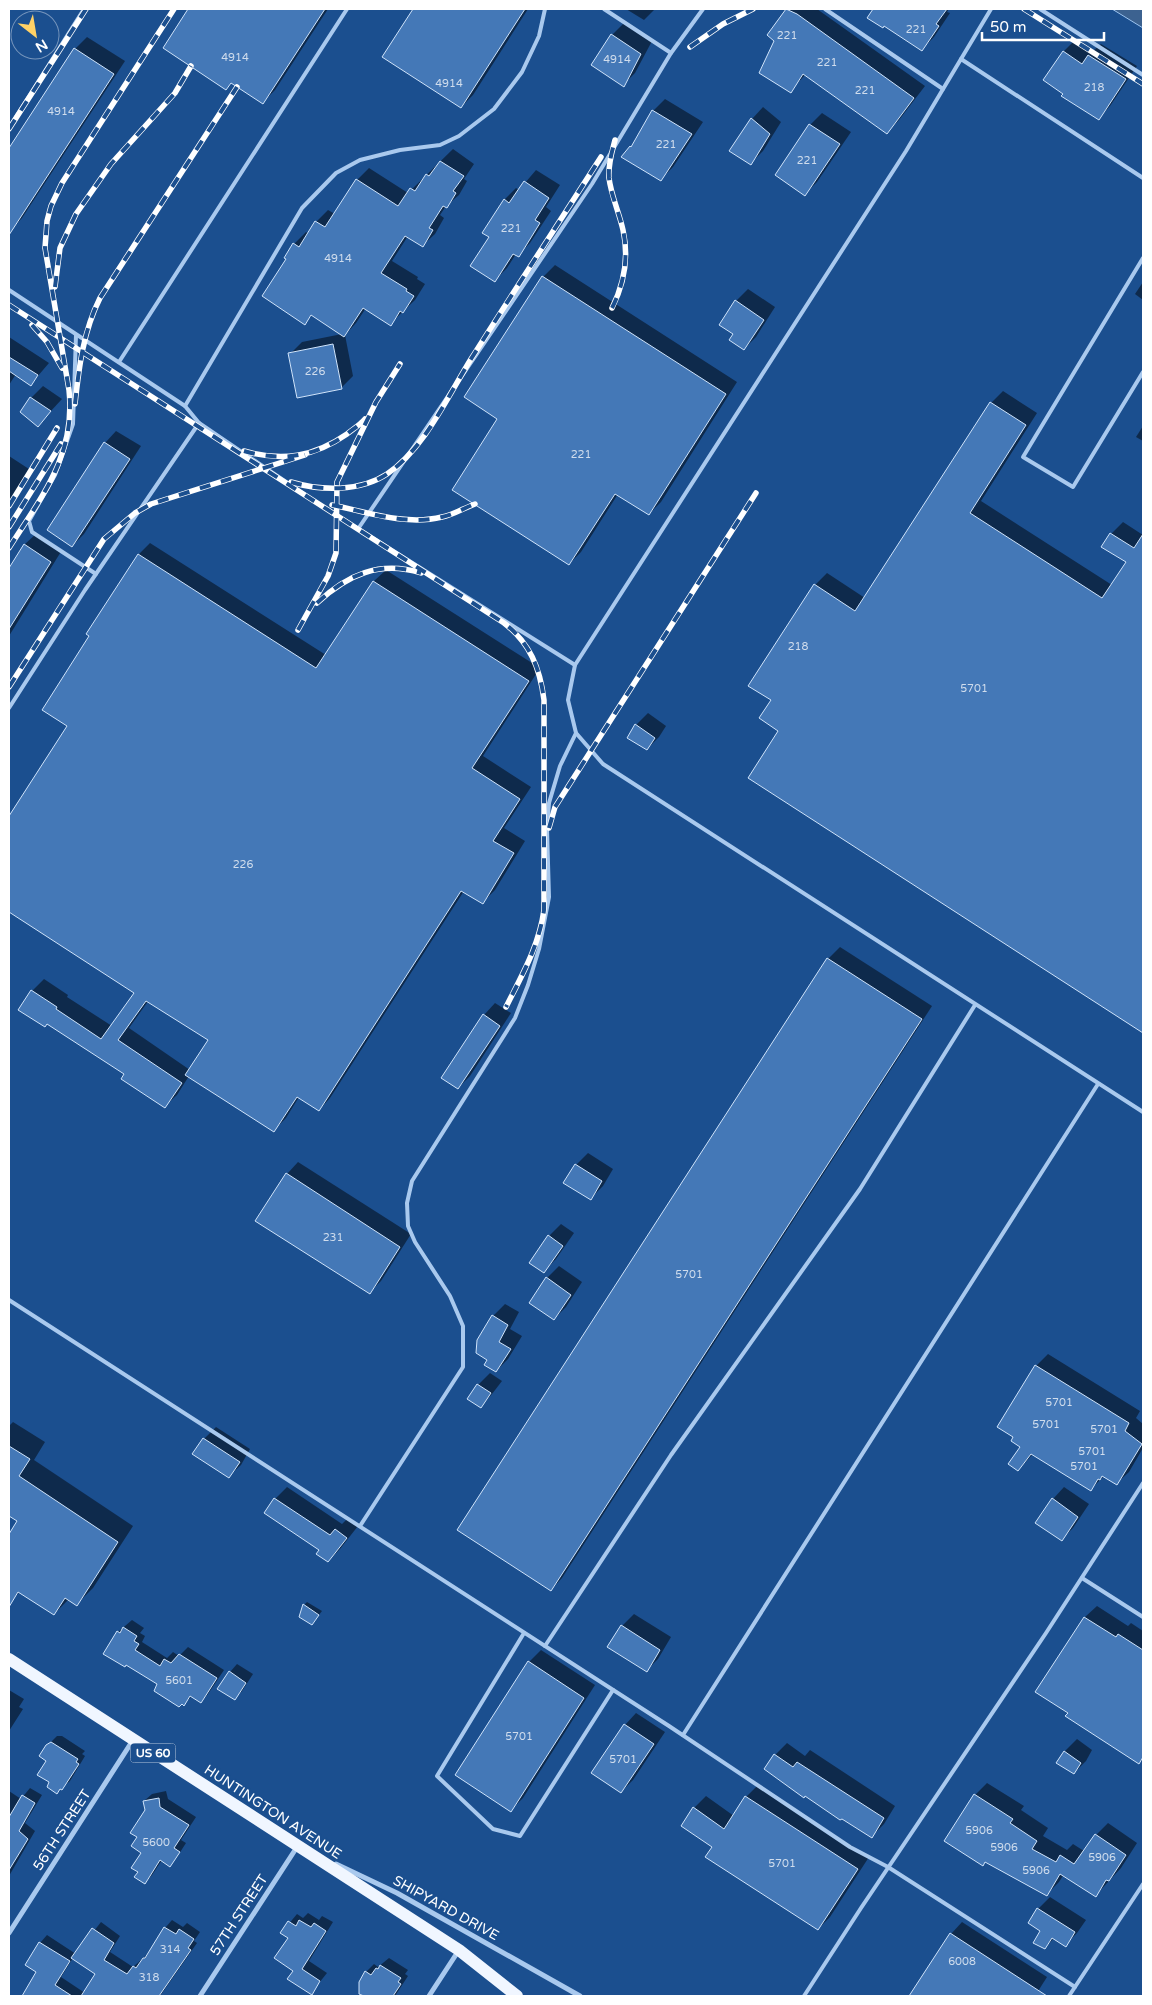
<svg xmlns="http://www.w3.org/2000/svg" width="1152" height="2005" font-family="'Varela Round',sans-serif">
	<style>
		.water { fill: #3c6290; stroke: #9cc4f0 }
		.shadow { fill: #0007; fill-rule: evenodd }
		.building { fill: #4478b7; stroke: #cfe3fa }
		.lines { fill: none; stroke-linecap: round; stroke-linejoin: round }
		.lane { stroke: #a9c9ee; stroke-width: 4 }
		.street { stroke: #a9c9ee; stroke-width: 5 }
		.primary { stroke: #f0f6ff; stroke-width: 12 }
		.rail-casing { stroke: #fff; stroke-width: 5.5 }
		.rail { stroke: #1b4f8f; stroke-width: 4; stroke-dasharray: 11; stroke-linecap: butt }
		.labels { text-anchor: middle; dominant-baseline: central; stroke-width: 4; stroke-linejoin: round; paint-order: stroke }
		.number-label { font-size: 11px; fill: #d0dded }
		.shield { fill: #1b4f8f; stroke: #bbcadd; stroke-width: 1 }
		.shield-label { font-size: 12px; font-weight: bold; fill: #fff }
		.street-label { font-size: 14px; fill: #fff; stroke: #1b4f8f }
	</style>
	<rect width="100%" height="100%" fill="#1b4f8f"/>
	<polygon class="water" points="1112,9 1143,9 1143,28"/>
	<g class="shadow">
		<polygon points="189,9 328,9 275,90 263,102 232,82 226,88 164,47"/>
		<polygon points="414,9 528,9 473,95 461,107 383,57"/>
		<polygon points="626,9 655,9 644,20"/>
		<polygon points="787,9 817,9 925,86 899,120 887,132 806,74 790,91 776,40 769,35"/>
		<polygon points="874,9 949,9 947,12 950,13 934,37 922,49 885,25 868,18"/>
		<polygon points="624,23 652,41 635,73 623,85 612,35"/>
		<polygon points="87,37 125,61 22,218 11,230 9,229 9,151 75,49"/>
		<polygon points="1076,39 1093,51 1101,44 1137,66 1110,106 1099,118 1044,80 1064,51"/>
		<polygon points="665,99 703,122 673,167 661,179 623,157 636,141 653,111"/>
		<polygon points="763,107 781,122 763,151 751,163 731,151 752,119"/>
		<polygon points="822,113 851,132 817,182 805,194 776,175 810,125"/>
		<polygon points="453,149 474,164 464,179 467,181 459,195 446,206 440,215 444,218 435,234 423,245 408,236 392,261 418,277 417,279 425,284 415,300 390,324 366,308 356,323 345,335 353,376 341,388 290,354 302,342 342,334 312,315 304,323 287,259 294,244 306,232 309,234 316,222 328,210 335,214 357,180 369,168 408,193"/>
		<polygon points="536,170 560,185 546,207 551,211 530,243 518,255 516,254 507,268 495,280 490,237 504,200 516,188 519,190"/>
		<polygon points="555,265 737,382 661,502 649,514 618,494 581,552 569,564 499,418 466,397 543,277"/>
		<polygon points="1143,282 1143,300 1135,294"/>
		<polygon points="748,289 775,307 756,337 744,349 736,301"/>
		<polygon points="9,337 49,363 31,384 16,374 9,385"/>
		<polygon points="43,386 62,399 38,425 31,398"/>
		<polygon points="1003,391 1037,413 981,501 1112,585 1128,561 1111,534 1123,522 1143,535 1143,1031 749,778 780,731 773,700 815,585 827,573 865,598 991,403"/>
		<polygon points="1143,426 1143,441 1136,437"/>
		<polygon points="116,431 141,446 84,534 72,546 105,443"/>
		<polygon points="9,456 32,471 19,490 9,501"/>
		<polygon points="37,533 62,550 9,636 9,570 25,544"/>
		<path d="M150,543L326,655L374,581L386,570L540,668L483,756L531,787L504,828L525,841L495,890L483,902L464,891L330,1098L319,1110L299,1097L286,1118L274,1130L189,1076L177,1095L165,1106L32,991L44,979L68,995L67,997L112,1026L136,992L9,911V819L69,726L91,635L138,555ZM149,1000L210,1040L190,1070L129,1028Z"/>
		<polygon points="648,713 666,726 659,737 647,749 636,725"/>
		<polygon points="840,947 932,1006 562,1578 551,1590 458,1530 828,959"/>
		<polygon points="495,1003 511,1013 470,1076 458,1088 484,1015"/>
		<polygon points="588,1153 613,1169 603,1186 591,1198 576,1165"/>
		<polygon points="298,1162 411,1234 381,1281 369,1293 287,1174"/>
		<polygon points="561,1224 574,1233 556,1259 544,1271 549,1236"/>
		<polygon points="559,1266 582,1282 566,1307 554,1319 547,1278"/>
		<polygon points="505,1304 519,1312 510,1329 522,1336 508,1359 496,1371 478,1341 493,1316"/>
		<polygon points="1048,1354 1140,1411 1136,1418 1143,1424 1143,1448 1129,1472 1117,1483 1104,1476 1091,1489 1033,1454 1018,1470 1036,1366"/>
		<polygon points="490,1373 502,1381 492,1394 481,1406 469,1399 478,1385"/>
		<polygon points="13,1422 45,1442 34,1460 133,1526 93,1588 77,1604 69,1599 54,1614 20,1592 13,1598 9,1595 9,1536 18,1521 9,1515 9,1426"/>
		<polygon points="216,1427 250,1449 241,1465 229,1476 194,1453 204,1439"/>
		<polygon points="287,1487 342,1524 348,1518 358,1526 340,1549 328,1561 321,1549 275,1499"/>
		<polygon points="1064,1487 1089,1504 1073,1528 1061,1540 1053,1499"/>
		<polygon points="307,1602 322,1611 312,1624 304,1605"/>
		<polygon points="1097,1606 1128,1626 1131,1623 1143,1631 1143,1761 1142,1760 1139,1762 1037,1692 1085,1617"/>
		<polygon points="634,1614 671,1637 658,1659 646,1671 622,1626"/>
		<polygon points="132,1620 144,1628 140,1633 145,1636 142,1642 167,1658 173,1652 179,1656 188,1647 224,1670 208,1694 201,1702 192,1696 184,1704 159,1684 118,1632"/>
		<polygon points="541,1650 595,1685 523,1798 511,1810 529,1662"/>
		<polygon points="237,1664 253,1674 242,1691 234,1699 230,1672"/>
		<polygon points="9,1690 24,1699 19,1707 23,1709 9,1731"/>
		<polygon points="636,1713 665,1732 633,1780 621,1792 625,1725"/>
		<polygon points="57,1736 62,1736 85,1751 82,1754 85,1756 70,1781 57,1792 51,1782 48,1760 49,1744"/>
		<polygon points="1077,1739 1092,1750 1086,1761 1074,1773 1058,1762 1065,1751"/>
		<polygon points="787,1743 805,1756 810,1750 895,1806 884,1824 872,1836 775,1755"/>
		<polygon points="987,1783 1024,1806 1021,1810 1048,1828 1043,1836 1067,1850 1073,1844 1084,1851 1096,1835 1108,1823 1137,1843 1121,1868 1096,1895 1064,1874 1059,1882 1047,1894 975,1795"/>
		<polygon points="758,1785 869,1857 830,1917 818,1929 713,1847 694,1808 706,1796 734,1816 746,1797"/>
		<polygon points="30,1788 42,1795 25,1823 35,1831 9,1876 9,1791 21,1799"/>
		<polygon points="166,1791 168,1799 196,1817 181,1840 186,1843 177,1857 170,1865 162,1860 152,1875 145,1883 140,1871 143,1852 138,1837 146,1810 144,1801 152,1794"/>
		<polygon points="1050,1897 1086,1920 1077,1933 1065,1945 1054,1938 1045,1948 1038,1909"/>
		<polygon points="308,1913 319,1920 322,1916 333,1922 309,1961 327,1973 311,1993 289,1937 282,1932 297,1914 303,1918"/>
		<path d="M172,1920L183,1927L187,1923L200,1932L194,1941L197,1943L160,1996H28L25,1994L38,1972L27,1964L40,1943L47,1935L76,1954L101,1922L120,1936L110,1952L133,1967L149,1953L165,1928ZM73,1958L97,1974L85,1993L61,1977Z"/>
		<polygon points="962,1922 1047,1977 1035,1996 911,1996 951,1934"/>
		<polygon points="389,1958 408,1970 405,1974 408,1976 395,1996 366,1996 361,1993 366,1972 374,1964 378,1967"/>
	</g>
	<g class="building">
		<polygon points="188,9 325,9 263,104 231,83 226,90 163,48"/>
		<polygon points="413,9 525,9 461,108 382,57"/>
		<polygon points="786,9 797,14 914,98 887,134 803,74 791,93 759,73 774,41 767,35"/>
		<polygon points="873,9 947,9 936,24 939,26 922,51 884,26 883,28 867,18"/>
		<polygon points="611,34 641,54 624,87 591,65"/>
		<polygon points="74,48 114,74 9,235 9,148"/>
		<polygon points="1063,51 1082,64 1088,55 1126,79 1099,120 1061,96 1063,94 1043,80"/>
		<polygon points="652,110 692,134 661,181 621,157 630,146 631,147"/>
		<polygon points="751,118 770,134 751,165 729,151"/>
		<polygon points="809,124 840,144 805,196 775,175"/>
		<polygon points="440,161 464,176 453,191 456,193 447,208 443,206 429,228 433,230 423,247 405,236 381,273 407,289 406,291 414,296 403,313 400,311 391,326 363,308 344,337 311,315 305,325 262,296 286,259 284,258 293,243 299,247 315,221 325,227 356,179 398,206 410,188 415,191 426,174 429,176"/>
		<polygon points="524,181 549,198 535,220 540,223 519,257 513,254 495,282 470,266 489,237 482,233 504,199 509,203"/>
		<polygon points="542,276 726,394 649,515 615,494 569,565 452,490 497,419 464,397"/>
		<polygon points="735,300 764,320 744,350 729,340 733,334 719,325"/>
		<polygon points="333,344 342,389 297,398 288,353"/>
		<polygon points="9,357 38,375 31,386 9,371"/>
		<polygon points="30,397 51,411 38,427 20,412"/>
		<polygon points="990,402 1026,425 970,513 1102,598 1126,562 1101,547 1110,533 1134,548 1143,534 1143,1033 748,778 778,731 759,718 771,700 748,686 814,584 855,611"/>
		<polygon points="104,442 130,459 72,547 47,530"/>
		<polygon points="24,544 51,562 9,629 9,568"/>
		<polygon points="138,554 316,668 373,581 529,681 472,768 520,799 493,841 514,853 483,904 461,891 319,1111 297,1097 274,1132 185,1075 208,1040 146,1001 118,1040 182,1083 165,1108 121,1079 124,1074 47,1024 45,1027 18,1010 31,990 57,1007 56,1009 101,1039 134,993 9,912 9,816 67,726 42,710 89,636 86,634"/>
		<polygon points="635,724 655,738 647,750 627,738"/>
		<polygon points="827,958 922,1019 551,1591 457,1530"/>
		<polygon points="483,1014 500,1026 458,1089 441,1078"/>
		<polygon points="575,1164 602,1181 591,1200 563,1183"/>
		<polygon points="286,1173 400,1247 370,1294 255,1221"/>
		<polygon points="548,1235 563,1246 544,1273 529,1263"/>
		<polygon points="546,1277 571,1295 554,1320 529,1303"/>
		<polygon points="492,1315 508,1325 499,1342 511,1349 496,1372 484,1365 487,1360 476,1353 477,1340"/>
		<polygon points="1035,1365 1129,1423 1125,1431 1142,1444 1117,1485 1102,1476 1100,1480 1098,1479 1091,1491 1031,1454 1018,1471 1008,1464 1020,1447 1011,1441 1013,1437 997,1427"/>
		<polygon points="477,1384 491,1393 481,1408 467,1399"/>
		<polygon points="203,1438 240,1462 229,1478 192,1454"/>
		<polygon points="9,1446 30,1459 19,1476 118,1542 77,1606 65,1598 54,1615 18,1592 9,1607 9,1534 17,1521 9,1516"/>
		<polygon points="274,1498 330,1535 335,1529 347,1538 328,1562 316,1554 319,1550 264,1513"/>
		<polygon points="1052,1498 1078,1517 1062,1541 1035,1523"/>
		<polygon points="303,1604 319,1615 312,1625 299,1617"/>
		<polygon points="1084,1617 1116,1637 1118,1634 1143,1650 1143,1757 1139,1764 1065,1716 1068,1713 1035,1692"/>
		<polygon points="621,1625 660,1650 647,1672 607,1647"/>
		<polygon points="123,1627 137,1636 134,1641 139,1644 135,1650 160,1666 164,1659 171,1663 179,1654 217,1678 201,1703 190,1696 184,1706 182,1704 179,1707 154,1691 157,1684 126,1665 125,1667 103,1654 117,1631 120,1633"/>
		<polygon points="528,1661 584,1698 511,1812 455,1775"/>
		<polygon points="229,1671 246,1683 235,1700 217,1689"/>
		<polygon points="624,1724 654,1744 621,1793 591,1773"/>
		<polygon points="51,1742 78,1759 76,1762 79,1764 62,1790 60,1789 57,1794 47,1787 49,1782 37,1775 46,1761 39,1756 46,1745"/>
		<polygon points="1064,1751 1081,1763 1074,1774 1056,1763"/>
		<polygon points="774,1754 793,1767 797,1762 884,1818 872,1838 842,1819 840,1820 805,1796 804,1798 764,1769"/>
		<polygon points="974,1794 1013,1819 1010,1823 1037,1841 1032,1849 1056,1862 1060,1855 1074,1864 1095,1834 1126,1855 1109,1881 1106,1880 1096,1897 1060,1874 1047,1896 985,1862 983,1866 944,1841"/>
		<polygon points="22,1795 35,1803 19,1831 28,1839 9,1870 9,1817"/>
		<polygon points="745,1796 858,1869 818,1930 705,1857 712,1847 681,1826 693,1807 724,1829"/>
		<polygon points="159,1798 160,1807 189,1825 174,1848 180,1852 170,1867 160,1860 145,1884 134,1877 138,1872 131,1868 141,1853 131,1846 137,1837 130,1833 145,1810 143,1801"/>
		<polygon points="1037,1908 1075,1932 1066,1947 1052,1938 1045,1949 1033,1943 1040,1931 1028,1923"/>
		<polygon points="299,1920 311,1927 314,1923 326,1931 302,1969 320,1981 312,1995 287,1979 293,1971 274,1958 288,1938 280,1933 288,1921 296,1926"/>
		<polygon points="164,1927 176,1934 179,1929 194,1939 188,1948 191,1950 159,1996 81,1996 95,1974 71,1958 92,1928 114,1943 104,1960 127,1974 133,1966 136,1968 143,1958 145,1958"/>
		<polygon points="950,1933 1047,1996 909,1996"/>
		<polygon points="39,1942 70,1961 55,1985 72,1996 22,1996 36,1972 25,1965"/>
		<polygon points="380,1965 401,1978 398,1982 401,1984 393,1996 364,1996 359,1994 359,1982 365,1971 371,1975 376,1968 378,1969"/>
	</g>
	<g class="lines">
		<g class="lane">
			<polyline points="604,9 671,53"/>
			<polyline points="825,9 943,89"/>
			<polyline points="1040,9 1143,75"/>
			<polyline points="961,59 991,9"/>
			<polyline points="9,128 84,9"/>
			<polyline points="1143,178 961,59 906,151 575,665 568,700 576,733 603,764 1143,1112"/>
			<polyline points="1143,258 1023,457 1073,487 1143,372"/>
			<polyline points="9,290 185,406 199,423 320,505 575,665"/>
			<polyline points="76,335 73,424 55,475 29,521 32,532 96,574"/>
			<polyline points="119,362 347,9"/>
			<polyline points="185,406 302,208 336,173 360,160 400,150 440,145 459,136 494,109 522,72 539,36 545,9"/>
			<polyline points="358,529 592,184 671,53 703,9"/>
			<polyline points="9,708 85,590 199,423"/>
			<polyline points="9,1300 669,1726 850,1847 888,1867 1075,1987"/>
			<polyline points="360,1526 463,1367 463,1326 450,1296 415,1242 408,1226 407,1203 412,1181 515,1018 528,985 539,949 549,897 547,829 549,803 560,766 576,733"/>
			<polyline points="1082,1578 1143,1617"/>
			<polyline points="524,1633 437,1776 493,1829 520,1836 613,1690"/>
			<polyline points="545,1646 671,1455 860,1189 975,1005"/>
			<polyline points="683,1735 1098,1084"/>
			<polyline points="804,1996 861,1908 1046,1633 1143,1483"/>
			<polyline points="1069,1996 1143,1884"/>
		</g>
		<g class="street">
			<polyline points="336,1864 397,1893 580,1996"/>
			<polyline points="9,1933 133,1740"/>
			<polyline points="200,1996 297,1847"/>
			<polyline points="429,1996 459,1950"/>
		</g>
		<polyline class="primary" points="9,1659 459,1950 517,1996"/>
		<g class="rail-casing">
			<g id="rail">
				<polyline points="1024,9 1143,84"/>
				<polyline points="690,47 723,24 753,9"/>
				<polyline points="9,129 86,9"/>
				<polyline points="55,287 60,248 76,214 111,164 175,93 191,66"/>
				<path d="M9,305L504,623C530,643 540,668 544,700V910C539,946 522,975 506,1007"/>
				<path d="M612,308C624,284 629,257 623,230C619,212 611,195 609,178C608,164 612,152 615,140"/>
				<polyline points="32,325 47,342 62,368"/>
				<path d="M75,404C79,367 83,332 100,298L237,87"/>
				<path d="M244,451C282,462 314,457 347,434C353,429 360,425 365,419"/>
				<path d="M291,482C321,491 360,492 387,474C424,449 448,396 471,359C514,291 558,224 601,157"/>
				<path d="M332,505C367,512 406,526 442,517C453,515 464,508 475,504"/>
				<polyline points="9,506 57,428"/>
				<polyline points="9,527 61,444"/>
				<path d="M9,548C42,496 76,455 69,390L45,248L47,221L51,206L62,183L174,9"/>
				<path d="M317,603C347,575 380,560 421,573"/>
				<polyline points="298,630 328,576 336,553 337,482 376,402 400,364"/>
				<polyline points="9,687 104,539 135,513 151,504 305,455"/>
				<polyline points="549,828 555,807 756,493"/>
			</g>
		</g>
		<use href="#rail" class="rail"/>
	</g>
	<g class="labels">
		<g class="number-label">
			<text x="916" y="29">221</text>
			<text x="787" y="35">221</text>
			<text x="235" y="57">4914</text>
			<text x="617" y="59">4914</text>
			<text x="827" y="62">221</text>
			<text x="449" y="83">4914</text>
			<text x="1094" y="87">218</text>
			<text x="865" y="90">221</text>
			<text x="61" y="111">4914</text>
			<text x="666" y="144">221</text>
			<text x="807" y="160">221</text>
			<text x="511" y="228">221</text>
			<text x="338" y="258">4914</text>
			<text x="315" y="371">226</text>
			<text x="581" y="454">221</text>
			<text x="798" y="646">218</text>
			<text x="974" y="688">5701</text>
			<text x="243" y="864">226</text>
			<text x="333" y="1237">231</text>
			<text x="689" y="1274">5701</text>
			<text x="1059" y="1402">5701</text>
			<text x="1046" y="1424">5701</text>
			<text x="1104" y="1429">5701</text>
			<text x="1092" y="1451">5701</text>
			<text x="1084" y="1466">5701</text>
			<text x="179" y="1680">5601</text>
			<text x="519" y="1736">5701</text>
			<text x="623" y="1759">5701</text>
			<text x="979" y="1830">5906</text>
			<text x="156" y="1842">5600</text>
			<text x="1004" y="1847">5906</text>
			<text x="1102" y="1857">5906</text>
			<text x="782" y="1863">5701</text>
			<text x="1036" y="1870">5906</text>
			<text x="170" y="1949">314</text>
			<text x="962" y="1961">6008</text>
			<text x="149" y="1977">318</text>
		</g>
		<rect class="shield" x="130.5" y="1743.5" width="45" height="19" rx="4"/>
		<g class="shield-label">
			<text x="153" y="1753">US 60</text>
		</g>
		<g class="street-label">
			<text transform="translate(273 1812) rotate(33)">HUNTINGTON AVENUE</text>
			<text transform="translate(62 1830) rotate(-57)">56TH STREET</text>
			<text transform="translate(446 1908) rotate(29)">SHIPYARD DRIVE</text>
			<text transform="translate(239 1915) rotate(-57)">57TH STREET</text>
		</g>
	</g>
	<rect width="1152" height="2005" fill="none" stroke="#ffffff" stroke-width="20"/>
	<g transform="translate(35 35) rotate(149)"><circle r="24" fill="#1b4f8f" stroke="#7695bc"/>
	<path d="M0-4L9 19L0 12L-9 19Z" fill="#ffd166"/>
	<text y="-8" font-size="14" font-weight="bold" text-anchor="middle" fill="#ffffff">N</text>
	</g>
	<path d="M982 32v8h122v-8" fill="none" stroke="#ffffff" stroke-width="2.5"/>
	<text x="990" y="32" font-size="15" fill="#ffffff" stroke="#1b4f8f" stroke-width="4" paint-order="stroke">50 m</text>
</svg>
